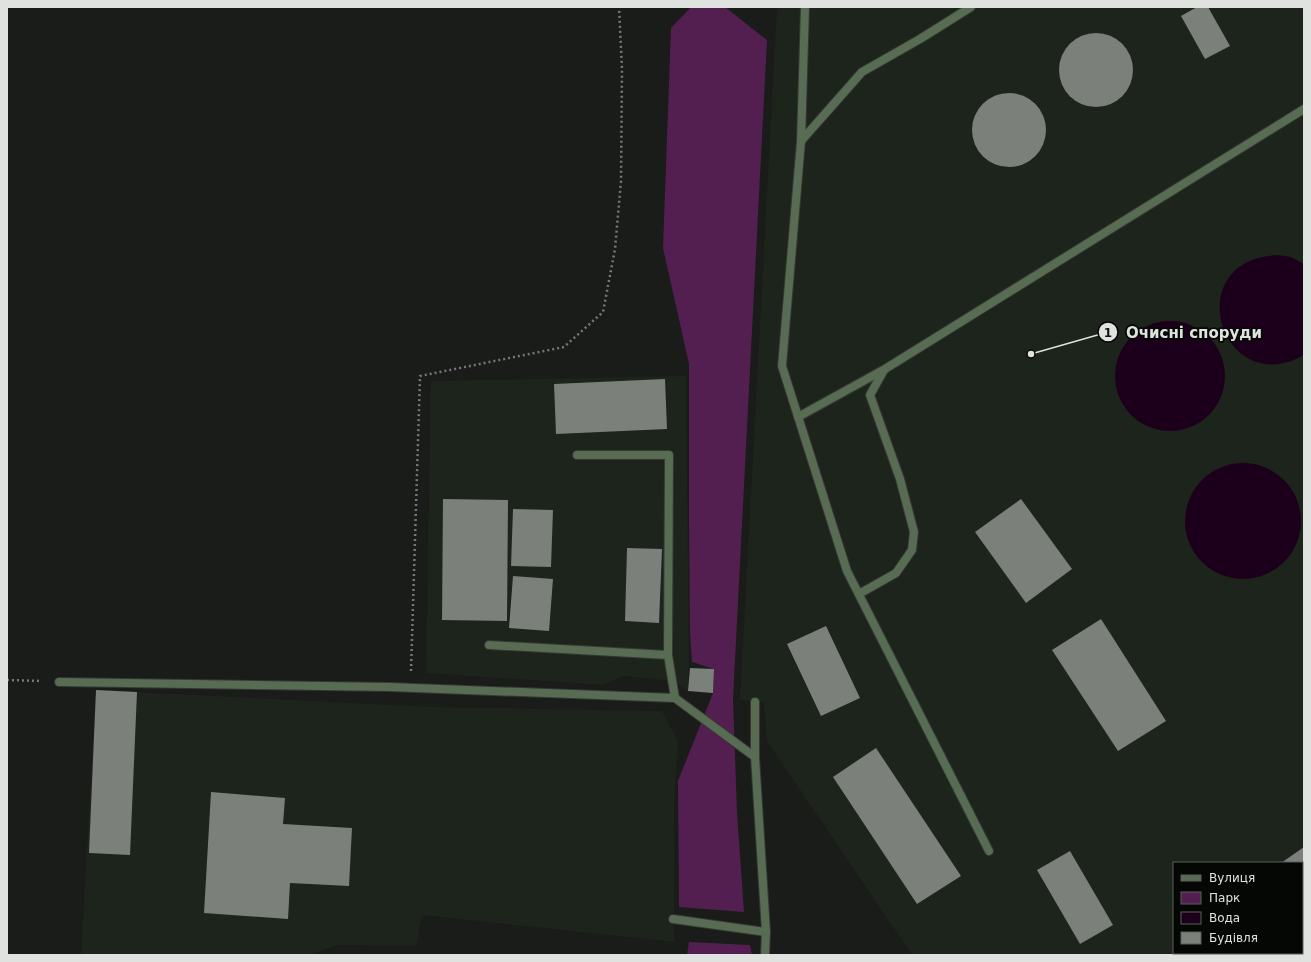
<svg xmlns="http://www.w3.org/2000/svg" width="1311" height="962" font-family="'DejaVu Sans',sans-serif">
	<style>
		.built { fill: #1d241b }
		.green { fill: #531f50 }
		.water { fill: #1c001b }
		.building { fill: #7b807a }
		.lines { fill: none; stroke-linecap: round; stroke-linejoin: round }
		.lane-casing { stroke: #353834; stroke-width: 10 }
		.street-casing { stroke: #353834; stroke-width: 10 }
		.path { stroke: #777976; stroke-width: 2.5; stroke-dasharray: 2 3; stroke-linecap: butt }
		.lane { stroke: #576c53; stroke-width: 8 }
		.street { stroke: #576c53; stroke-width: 8 }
		.leader { fill: none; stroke: #e0e2df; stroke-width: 1.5 }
		.callout-dot { fill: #e0e2df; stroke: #050705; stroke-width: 1.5 }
		.mark-label { font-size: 12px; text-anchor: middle; font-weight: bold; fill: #111 }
		.callout-label { font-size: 15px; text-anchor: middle; font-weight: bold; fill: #e0e2df; stroke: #050705; stroke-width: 3.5; stroke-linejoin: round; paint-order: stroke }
	</style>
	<rect width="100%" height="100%" fill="#191c18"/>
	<g class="built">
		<polygon points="777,7 1304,7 1304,905 1302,906 1302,863 1174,863 1174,953 1236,953 1233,955 912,955 767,741 764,702 740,700"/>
		<polygon points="686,376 689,662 688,692 673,681 623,676 604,685 426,673 431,381"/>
		<polygon points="96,690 433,707 662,711 678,741 674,807 674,942 422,915 416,946 337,945 310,955 81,955"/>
	</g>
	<g class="green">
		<polygon points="691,7 725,7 767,40 733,699 737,812 744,912 679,907 678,781 713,693 714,669 692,662 690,632 689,522 689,364 663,248 671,28"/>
		<polygon points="689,942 750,945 752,955 687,955"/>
	</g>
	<g class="water">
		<path d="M1278,255L1291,257L1304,264V355C1221,402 1177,259 1278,255Z"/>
		<circle cx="1170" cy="376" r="55"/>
		<circle cx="1243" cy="521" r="58"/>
	</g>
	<g class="building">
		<polygon points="1197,7 1208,7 1230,46 1205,59 1181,16"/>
		<circle cx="1096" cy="70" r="37"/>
		<circle cx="1009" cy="130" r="37"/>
		<polygon points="665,379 667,429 556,434 554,384"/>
		<polygon points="443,499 508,500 507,621 442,620"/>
		<polygon points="1021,499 1072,569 1026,603 975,532"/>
		<polygon points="513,509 553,510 551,567 511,566"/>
		<polygon points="627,548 662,549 659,623 625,621"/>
		<polygon points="513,576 553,579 549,631 509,628"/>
		<polygon points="1101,619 1166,721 1118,751 1052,650"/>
		<polygon points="826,626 860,698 821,716 787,644"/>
		<polygon points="690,668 714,669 713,693 688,691"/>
		<polygon points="96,690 137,692 130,855 89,853"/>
		<polygon points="876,748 961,876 917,904 833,777"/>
		<polygon points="211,792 285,798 283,824 352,828 349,886 290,883 288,919 204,913"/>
		<polygon points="1304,847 1304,903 1302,904 1302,863 1281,863"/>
		<polygon points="1070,851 1113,925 1080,944 1037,870"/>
	</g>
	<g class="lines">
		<g class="lane-casing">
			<g id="lane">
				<polyline points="805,7 801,141 782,366 847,571 989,851"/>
				<polyline points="801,141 862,72 920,39 971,7"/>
				<polyline points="798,417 885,369 1304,109"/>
				<polyline points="577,455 669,455 668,655"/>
				<polyline points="859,594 896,573 912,550 914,532 900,479 870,395 884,370"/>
				<polyline points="489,645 668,655 675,698 755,757"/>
				<polyline points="59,682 390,687 675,698"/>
				<polyline points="673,919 766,932 755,757 755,702"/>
			</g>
		</g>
		<g class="street-casing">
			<polyline id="street" points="765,955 766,932"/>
		</g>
		<g class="path">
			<polyline points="411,671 420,376 564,347 603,312 615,249 621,181 622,69 619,7"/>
			<polyline points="7,680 42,681"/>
		</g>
		<use href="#lane" class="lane"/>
		<use href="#street" class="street"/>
	</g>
	<path class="leader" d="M1031 354L1108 332"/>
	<g class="callout-dot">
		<circle cx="1031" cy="354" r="4"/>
		<circle cx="1108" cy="332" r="10"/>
	</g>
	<g class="mark-label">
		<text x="1108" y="337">1</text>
	</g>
	<g class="callout-label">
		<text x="1194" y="338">Очисні споруди</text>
	</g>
	<rect width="1311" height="962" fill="none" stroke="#e0e2df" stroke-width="16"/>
	<rect x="1173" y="862" width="130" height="92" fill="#050705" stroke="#5d5f5c"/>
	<rect x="1181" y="875" width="20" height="6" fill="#576c53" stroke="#5d5f5c"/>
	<text x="1209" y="882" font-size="12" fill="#e0e2df">Вулиця</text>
	<rect x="1181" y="892" width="20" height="12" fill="#531f50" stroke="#5d5f5c"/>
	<text x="1209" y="902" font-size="12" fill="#e0e2df">Парк</text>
	<rect x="1181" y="912" width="20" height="12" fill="#1c001b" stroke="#5d5f5c"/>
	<text x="1209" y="922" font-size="12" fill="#e0e2df">Вода</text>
	<rect x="1181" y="932" width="20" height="12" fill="#7b807a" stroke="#5d5f5c"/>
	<text x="1209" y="942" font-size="12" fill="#e0e2df">Будівля</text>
</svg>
